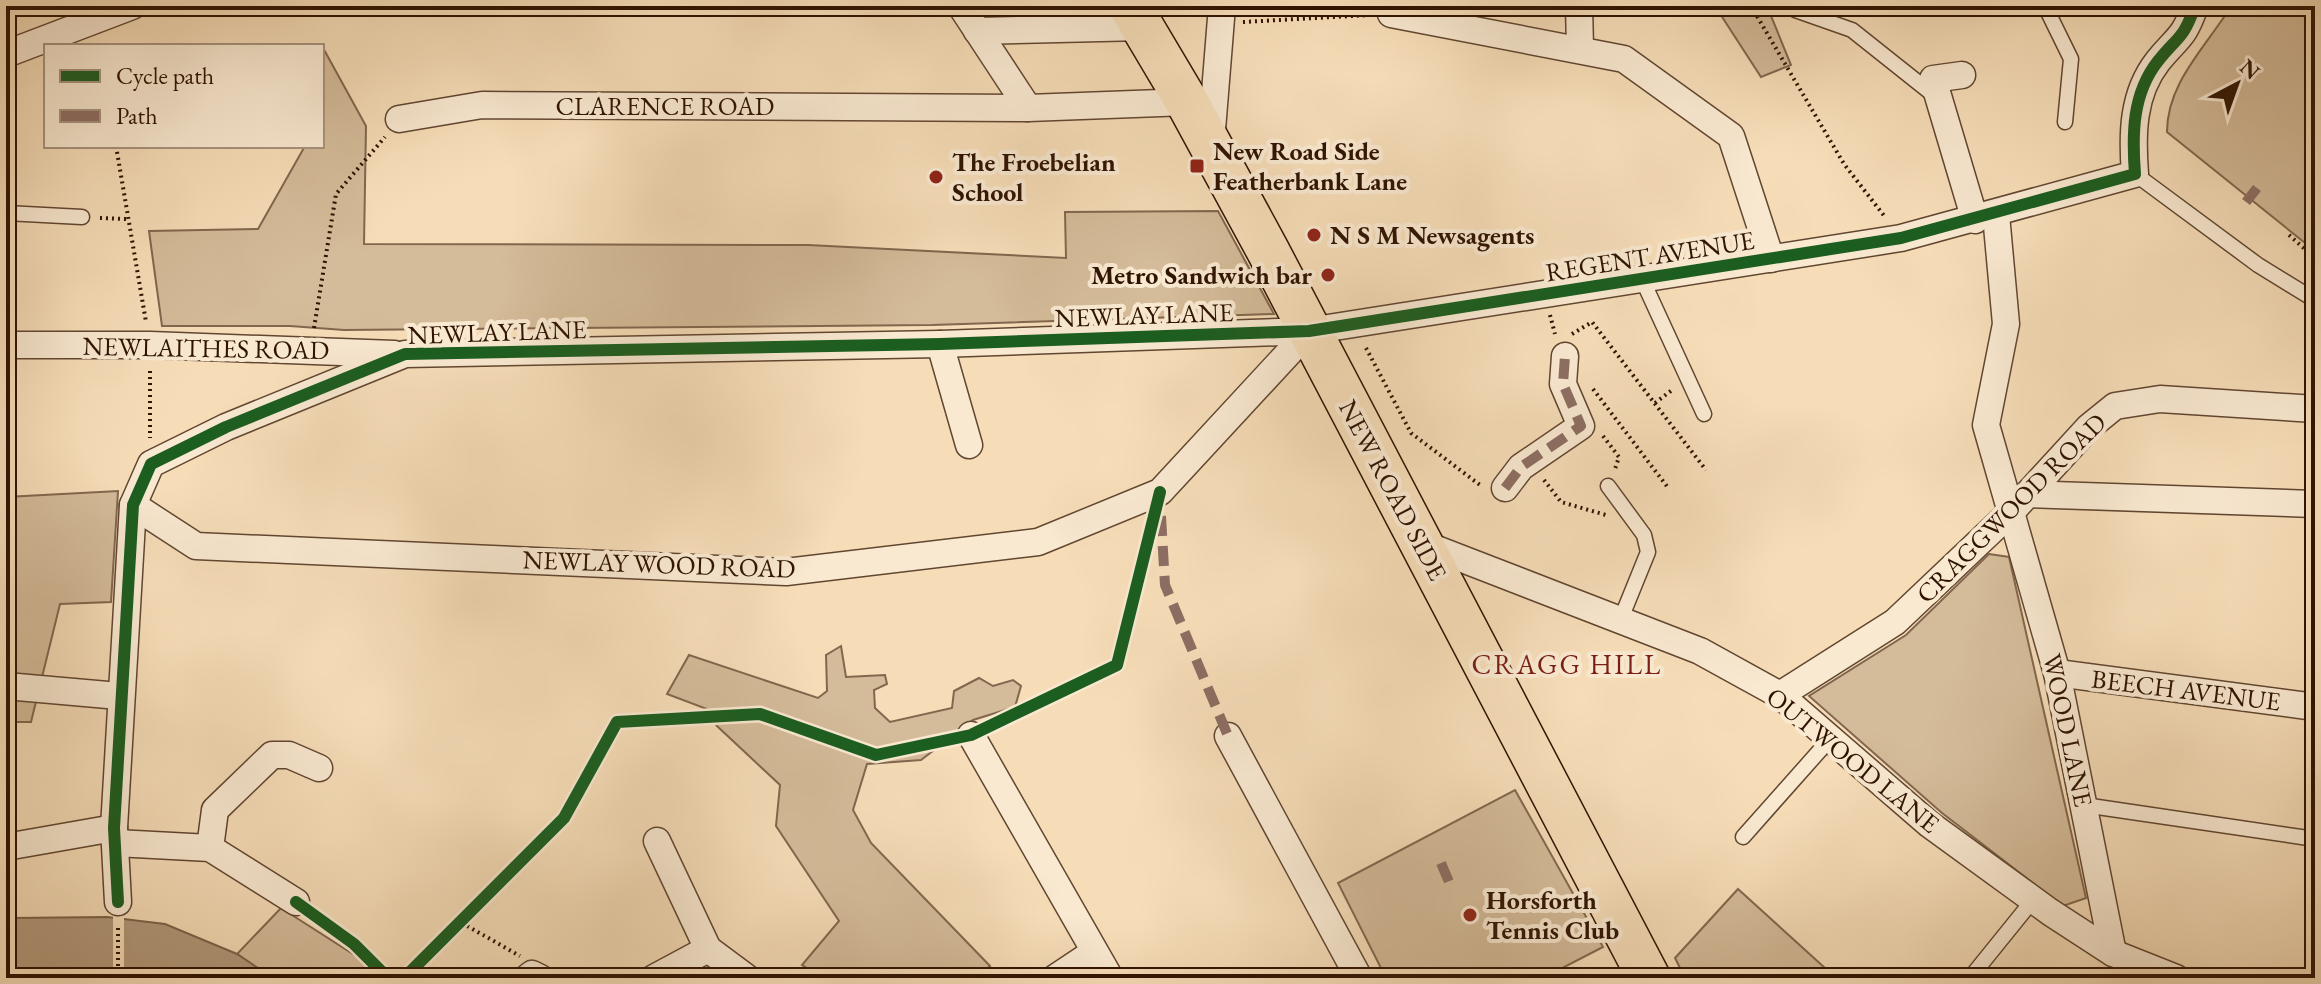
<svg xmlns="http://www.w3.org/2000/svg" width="2321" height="984" font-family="'EB Garamond',serif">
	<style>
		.green { fill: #d4bb99; stroke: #82674e; stroke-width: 2 }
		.water { fill: #b2987a; stroke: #7e634a; stroke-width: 2 }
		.pier { fill: #f6ddb8 }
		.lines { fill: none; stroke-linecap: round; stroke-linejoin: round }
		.lane-casing { stroke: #614630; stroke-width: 17 }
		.street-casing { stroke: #614630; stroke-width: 29 }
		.primary-casing { stroke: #2f1302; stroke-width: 45 }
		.path { stroke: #2f1302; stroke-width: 4; stroke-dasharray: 2 4; stroke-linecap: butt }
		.lane { stroke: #f9e9d1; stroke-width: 14 }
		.street { stroke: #f9e9d1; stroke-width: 26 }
		.primary { stroke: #f6ddb8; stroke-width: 42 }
		.quiet { stroke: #8d6e63; stroke-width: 10; stroke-dasharray: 20 10; stroke-linecap: butt }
		.cycleway-casing { stroke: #f9e9d1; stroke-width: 17 }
		.cycleway { stroke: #1b5e20; stroke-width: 12 }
		.poi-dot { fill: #8f2418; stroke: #f9e9d1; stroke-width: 3 }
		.labels { text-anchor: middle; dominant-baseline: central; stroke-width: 8; stroke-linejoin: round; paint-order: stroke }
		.street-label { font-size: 26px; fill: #2f1302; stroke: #f9e9d1 }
		.poi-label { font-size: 26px; font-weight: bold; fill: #2f1302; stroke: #f9e9d1; text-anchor: start }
		.neighbourhood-label { font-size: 28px; letter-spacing: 2px; fill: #7a1f14; stroke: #f9e9d1 }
	</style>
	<rect width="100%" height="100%" fill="#f6ddb8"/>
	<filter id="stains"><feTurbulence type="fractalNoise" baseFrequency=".0025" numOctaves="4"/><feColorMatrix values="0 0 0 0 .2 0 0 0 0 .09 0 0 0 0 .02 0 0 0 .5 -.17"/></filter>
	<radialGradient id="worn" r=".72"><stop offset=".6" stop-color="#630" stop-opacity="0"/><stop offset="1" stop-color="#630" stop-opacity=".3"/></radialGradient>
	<g class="green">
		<polygon points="1715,6 1767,6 1791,65 1761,77"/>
		<path d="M2223,6H2315V251L2167,132C2167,87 2199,54 2224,17Z"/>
		<polygon points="322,46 366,126 364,244 808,245 1066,258 1065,212 1218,211 1274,314 932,325 344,330 290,326 162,326 149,231 258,229 305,146 322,146"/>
		<polygon points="118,491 111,602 60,604 31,722 6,722 6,497"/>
		<polygon points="1989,554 2009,557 2086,898 2063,906 1942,813 1809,696 1906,635"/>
		<polygon points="841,646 846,677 885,675 887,684 874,690 875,708 890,722 952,708 954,691 979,678 993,686 1013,680 1021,686 1015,707 973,720 921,760 867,764 853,810 871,843 990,966 975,978 824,978 802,965 839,921 776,826 780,785 717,726 707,709 667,694 689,655 818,698 827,691 826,655"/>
		<polygon points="1515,790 1603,947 1543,978 1386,978 1338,883"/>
		<polygon points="1738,889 1836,978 1685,978 1675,958"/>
		<polygon points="281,908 356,956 380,978 271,978 237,954"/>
	</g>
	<polygon class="water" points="107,917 165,924 237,954 273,978 6,978 6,925 12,918"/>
	<polygon class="pier" points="113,914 124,915 124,978 113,978"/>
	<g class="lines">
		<g class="lane-casing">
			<g id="lane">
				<polyline points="2045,6 2071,59 2065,122"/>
				<polyline points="1795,10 1852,30 1935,96"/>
				<polyline points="2135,174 2258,265 2315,300"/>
				<polyline points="6,213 82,217"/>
				<polyline points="1642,279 1704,414"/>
				<polyline points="1608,486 1644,535 1648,552 1620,621"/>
				<polyline points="2084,805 2315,839"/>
				<polyline points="1743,837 1830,739"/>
				<polyline points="1970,978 2033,900"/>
			</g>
		</g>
		<g class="street-casing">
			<g id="street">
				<polyline points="961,6 1028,108"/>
				<polyline points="1579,6 1580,48"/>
				<polyline points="1391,14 1624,59 1731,136 1771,259"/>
				<polyline points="977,31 1143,27"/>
				<polyline points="6,54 132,6"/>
				<polyline points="1962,75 1933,79 1975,220"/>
				<polyline points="399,119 482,105 1028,108 1187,102"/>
				<polyline points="1211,142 1222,6"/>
				<polyline points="1996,215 2006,324 1986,425 2057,673 2113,953"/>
				<polyline points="940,344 969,445"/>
				<polyline points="6,345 150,345 394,354"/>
				<polyline points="1505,488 1521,467 1581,426 1563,384 1565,356"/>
				<polyline points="2028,494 2314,504"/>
				<polyline points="133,505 196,546 786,572 1038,542 1160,492 1309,331"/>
				<polyline points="1421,543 1700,651 1780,695 1929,824 2050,912 2113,953 2176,978"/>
				<polyline points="2057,673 2315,707"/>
				<polyline points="6,686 119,696"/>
				<polyline points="1780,695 1895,622 2013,510 2089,427 2115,406 2160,399 2315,409"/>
				<polyline points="971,735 1110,978"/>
				<polyline points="1228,736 1359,978"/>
				<polyline points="657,841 708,949 747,978"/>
				<polyline points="116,843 210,848 296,902"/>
				<polyline points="6,847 114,828"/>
				<polyline points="210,848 215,810 272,755 289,755 319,768"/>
				<path d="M118,902L114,828L133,505L151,464L226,427L405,354L940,344L1309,331L1901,238L2135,174C2132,135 2132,94 2158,61C2178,36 2183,40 2195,6"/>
				<polyline points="527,978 532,974 540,978"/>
				<polyline points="654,978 708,949"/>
				<polyline points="1055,978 1094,952"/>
			</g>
		</g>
		<g class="primary-casing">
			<polyline id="primary" points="1130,6 1187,102 1267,249 1649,978"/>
		</g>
		<g class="path">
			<polyline points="1751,6 1844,164 1885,217"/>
			<polyline points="1243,22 1370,15"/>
			<polyline points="116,146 146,322"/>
			<polyline points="100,218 127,219"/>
			<polyline points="2289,235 2315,258"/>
			<polyline points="1550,315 1555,334"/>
			<polyline points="314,328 336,194 385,137"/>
			<polyline points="1572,334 1592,322 1706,470"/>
			<polyline points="1366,348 1411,433 1480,485"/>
			<polyline points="150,371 150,438"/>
			<polyline points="1593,389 1669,489"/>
			<polyline points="1655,403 1672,390"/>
			<polyline points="1603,436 1619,457 1615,469"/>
			<polyline points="1544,480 1561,502 1606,515"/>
			<polyline points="462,923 520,956"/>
			<polyline points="118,978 118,924"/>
		</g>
		<use href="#lane" class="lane"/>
		<use href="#street" class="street"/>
		<use href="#primary" class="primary"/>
		<g class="quiet">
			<polyline points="2246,202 2257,188"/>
			<polyline points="1505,488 1521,467 1581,426 1563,384 1565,356"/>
			<polyline points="1161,516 1165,585 1228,736"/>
			<polyline points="1441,863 1449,882"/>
		</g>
		<g class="cycleway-casing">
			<g id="cycleway">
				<path d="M118,902L114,828L133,505L151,464L226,427L405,354L940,344L1309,331L1901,238L2135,174C2132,135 2132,94 2158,61C2178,36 2183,40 2195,6"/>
				<polyline points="296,902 354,944 388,978"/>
				<polyline points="404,978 564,818 617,722 760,714 876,755 971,735 1117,665 1160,492"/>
			</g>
		</g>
		<use href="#cycleway" class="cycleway"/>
	</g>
	<g class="poi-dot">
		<rect x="1189" y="158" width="16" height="16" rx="4"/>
		<circle cx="936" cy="177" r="8"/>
		<circle cx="1314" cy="235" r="8"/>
		<circle cx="1328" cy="275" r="8"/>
		<circle cx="1470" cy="915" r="8"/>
	</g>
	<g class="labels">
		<g class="street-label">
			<text x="665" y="106">CLARENCE ROAD</text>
			<text transform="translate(1650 256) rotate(-9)">REGENT AVENUE</text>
			<text transform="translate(1144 315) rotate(-2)">NEWLAY LANE</text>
			<text transform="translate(497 332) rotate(-2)">NEWLAY LANE</text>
			<text transform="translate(206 348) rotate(1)">NEWLAITHES ROAD</text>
			<text transform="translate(1393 490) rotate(62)">NEW ROAD SIDE</text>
			<text transform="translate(2011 508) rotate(-45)">CRAGGWOOD ROAD</text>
			<text transform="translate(659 564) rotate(2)">NEWLAY WOOD ROAD</text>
			<text transform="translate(2186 690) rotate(7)">BEECH AVENUE</text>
			<text transform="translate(2068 730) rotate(78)">WOOD LANE</text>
			<text transform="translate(1853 760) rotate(39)">OUTWOOD LANE</text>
		</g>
		<g class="poi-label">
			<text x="1213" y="151">New Road Side<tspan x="1213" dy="30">Featherbank Lane</tspan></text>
			<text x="952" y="162">The Froebelian<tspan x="952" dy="30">School</tspan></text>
			<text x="1330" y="235">N S M Newsagents</text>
			<text x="1312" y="275" text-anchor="end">Metro Sandwich bar</text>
			<text x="1486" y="900">Horsforth<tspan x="1486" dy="30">Tennis Club</tspan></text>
		</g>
		<g class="neighbourhood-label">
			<text x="1567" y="664">CRAGG HILL</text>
		</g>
	</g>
	<rect width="2321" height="984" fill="none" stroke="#f6ddb8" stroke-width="32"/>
	<rect x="8" y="8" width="2305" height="968" fill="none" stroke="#2f1302" stroke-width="4"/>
	<rect x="16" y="16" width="2289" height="952" fill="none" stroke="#2f1302" stroke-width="2"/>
	<rect x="44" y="44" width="280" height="104" fill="#f9e9d1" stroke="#a8937e" stroke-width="2"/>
	<rect x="60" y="70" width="40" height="12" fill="#1b5e20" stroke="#a8937e" stroke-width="2"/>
	<text x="116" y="84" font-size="24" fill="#2f1302">Cycle path</text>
	<rect x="60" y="110" width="40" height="12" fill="#8d6e63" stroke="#a8937e" stroke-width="2"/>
	<text x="116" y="124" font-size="24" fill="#2f1302">Path</text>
	<g transform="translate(2237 84) rotate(41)" stroke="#f9e9d1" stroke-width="6" paint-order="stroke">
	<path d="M0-6L14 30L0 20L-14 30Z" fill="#2f1302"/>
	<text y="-12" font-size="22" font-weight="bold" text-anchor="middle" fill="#2f1302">N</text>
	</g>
	<rect width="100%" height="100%" filter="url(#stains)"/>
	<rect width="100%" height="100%" fill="url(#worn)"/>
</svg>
